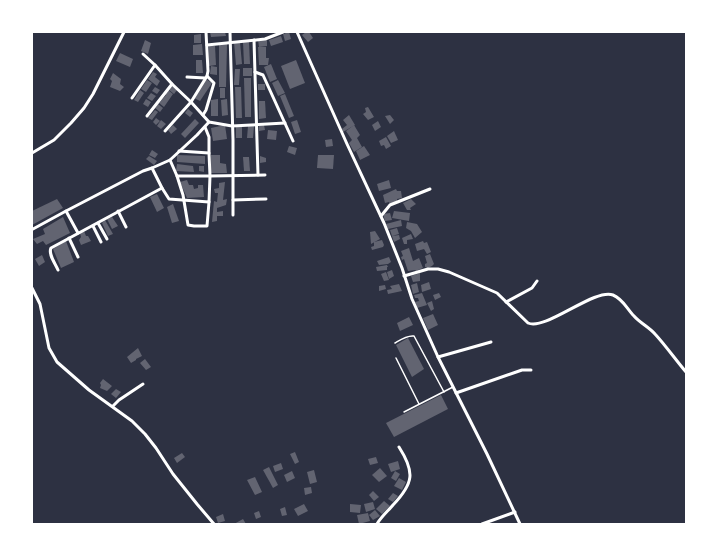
<svg xmlns="http://www.w3.org/2000/svg" width="718" height="556" font-family="Signika,sans-serif">
	<style>
		.building { fill: #626471 }
		.lines { fill: none; stroke-linecap: round; stroke-linejoin: round }
		.service { stroke: #fff; stroke-width: 1.5 }
		.minor { stroke: #fff; stroke-width: 3 }
	</style>
	<rect width="100%" height="100%" fill="#2d3142"/>
	<g class="building">
		<polygon points="210,32 225,32 226,36 211,37"/>
		<polygon points="289,32 291,39 285,41 283,34"/>
		<polygon points="306,32 309,32 313,38 308,42 302,35"/>
		<polygon points="201,34 201,43 194,43 194,35"/>
		<polygon points="281,36 283,42 271,46 269,40"/>
		<polygon points="267,39 267,46 259,47 258,40"/>
		<polygon points="145,40 151,43 148,54 141,51"/>
		<polygon points="234,42 240,42 242,64 236,65"/>
		<polygon points="243,42 249,42 250,64 244,64"/>
		<polygon points="202,44 203,55 193,55 193,45"/>
		<polygon points="219,44 227,44 226,87 219,87"/>
		<polygon points="209,46 215,46 216,65 209,66"/>
		<polygon points="258,47 266,47 266,58 269,58 268,65 259,65"/>
		<polygon points="120,53 133,59 130,67 116,61"/>
		<polygon points="196,60 202,60 203,73 196,73"/>
		<polygon points="296,60 305,83 290,89 281,66"/>
		<polygon points="271,64 277,79 270,82 264,67"/>
		<polygon points="211,66 217,67 217,75 210,74"/>
		<rect x="243" y="68" width="9" height="8"/>
		<polygon points="235,69 240,69 239,85 234,85"/>
		<polygon points="153,72 157,74 155,77 160,81 157,86 148,79"/>
		<polygon points="113,73 121,79 120,84 124,87 120,91 110,87 112,81 110,79"/>
		<polygon points="244,78 251,78 251,117 245,117"/>
		<polygon points="206,79 212,83 200,101 194,98"/>
		<polygon points="147,80 152,83 146,92 141,89"/>
		<polygon points="278,80 285,93 278,96 272,83"/>
		<rect x="258" y="84" width="7" height="6"/>
		<polygon points="172,86 177,90 174,94 169,90"/>
		<polygon points="155,87 160,90 157,94 152,91"/>
		<polygon points="235,87 241,87 242,118 236,118"/>
		<rect x="220" y="88" width="5" height="10"/>
		<polygon points="140,90 144,93 138,102 134,100"/>
		<polygon points="168,90 173,94 164,107 159,103 166,95 165,94"/>
		<polygon points="151,93 156,96 152,101 147,98"/>
		<polygon points="285,94 294,116 289,118 280,96"/>
		<polygon points="146,99 151,102 148,107 143,104"/>
		<polygon points="218,99 218,116 211,116 211,100"/>
		<polygon points="227,99 228,115 222,116 221,100"/>
		<polygon points="259,101 265,101 266,118 259,119"/>
		<polygon points="158,104 163,108 160,112 155,108"/>
		<polygon points="368,107 374,117 368,120 363,114 366,112 365,108"/>
		<polygon points="188,109 193,113 190,117 185,113"/>
		<polygon points="155,110 158,112 152,120 148,118"/>
		<polygon points="349,115 355,125 343,132 342,129 347,125 343,120"/>
		<polygon points="390,115 394,120 390,124 385,116"/>
		<polygon points="156,118 160,121 156,125 153,122"/>
		<polygon points="195,119 199,123 185,138 181,134"/>
		<polygon points="161,120 166,124 161,129 157,126"/>
		<polygon points="297,120 301,132 295,134 291,122"/>
		<polygon points="378,121 381,127 375,131 372,125"/>
		<polygon points="173,125 177,129 171,134 168,130"/>
		<polygon points="225,125 227,139 213,141 211,128"/>
		<polygon points="264,125 265,130 259,131 259,126"/>
		<polygon points="354,125 360,135 357,138 362,147 354,152 349,143 352,140 346,131"/>
		<rect x="236" y="126" width="6" height="12"/>
		<polygon points="248,126 254,126 253,138 247,138"/>
		<polygon points="268,130 277,131 276,140 267,139"/>
		<polygon points="394,131 398,140 391,143 387,136"/>
		<polygon points="386,137 391,146 386,149 384,145 381,146 379,141"/>
		<polygon points="332,139 333,146 326,147 325,140"/>
		<polygon points="289,146 297,148 295,155 287,152"/>
		<polygon points="364,146 370,155 360,160 356,151"/>
		<polygon points="152,150 158,154 155,158 149,155"/>
		<polygon points="177,155 205,156 205,164 177,162"/>
		<polygon points="211,155 220,155 220,163 226,164 227,173 211,173"/>
		<polygon points="318,155 334,155 333,169 317,168"/>
		<polygon points="149,156 157,161 154,165 146,159"/>
		<polygon points="260,156 266,158 266,162 260,163"/>
		<polygon points="243,157 249,157 250,171 244,171"/>
		<polygon points="177,164 193,166 194,172 176,171"/>
		<polygon points="199,166 204,166 204,172 199,171"/>
		<polygon points="187,180 189,185 193,185 194,189 198,188 198,185 203,185 204,197 187,198 180,182"/>
		<polygon points="389,180 391,188 379,191 377,184"/>
		<polygon points="225,182 223,200 227,199 226,205 217,208 217,212 223,211 223,216 217,216 217,221 212,222 214,201 217,202 218,193 215,193 214,189 219,188 219,183"/>
		<polygon points="396,189 397,191 401,191 402,198 397,199 397,201 390,204 389,202 385,203 383,195"/>
		<polygon points="157,194 164,208 157,212 150,197"/>
		<polygon points="57,199 63,208 32,225 32,211"/>
		<polygon points="411,199 416,204 410,208 411,210 407,210 403,203"/>
		<polygon points="173,204 179,221 172,223 167,207"/>
		<polygon points="394,211 410,213 409,221 392,218"/>
		<polygon points="390,213 392,220 385,221 383,214"/>
		<polygon points="63,217 70,233 46,245 43,241 37,244 33,239 45,234 43,229"/>
		<polygon points="112,217 118,226 112,229 107,219"/>
		<polygon points="105,220 113,234 108,236 102,223"/>
		<polygon points="401,220 402,226 388,229 386,224"/>
		<polygon points="407,222 417,224 422,232 415,238 411,231 406,228"/>
		<polygon points="397,228 399,234 392,236 399,235 400,239 394,242 390,230"/>
		<polygon points="84,231 86,236 88,236 91,241 81,245 79,240 81,237 80,233"/>
		<polygon points="375,231 380,239 371,244 370,232"/>
		<polygon points="411,234 413,239 407,240 407,244 404,244 402,238"/>
		<polygon points="382,240 384,245 383,247 372,250 371,247 374,246 374,242"/>
		<polygon points="66,241 74,262 61,268 53,249"/>
		<polygon points="423,241 424,243 427,242 431,252 427,254 424,249 417,251 415,244"/>
		<polygon points="409,248 413,261 419,258 423,268 416,271 415,270 408,271 404,259 402,260 401,257 403,256 401,251"/>
		<polygon points="430,254 434,264 432,266 428,268 425,267 425,264 427,263 425,256"/>
		<polygon points="42,255 45,262 39,266 35,259"/>
		<polygon points="389,257 391,262 388,264 379,265 377,261"/>
		<polygon points="387,265 388,267 387,267 387,270 377,271 376,267"/>
		<polygon points="392,270 394,276 389,279 387,272"/>
		<polygon points="386,272 389,280 384,281 381,274"/>
		<polygon points="420,273 420,281 413,282 411,276"/>
		<polygon points="429,282 431,289 422,292 421,285"/>
		<polygon points="417,283 419,292 413,294 411,285"/>
		<polygon points="399,284 402,291 388,294 387,290 392,289 390,286"/>
		<polygon points="385,285 386,289 379,291 379,286"/>
		<polygon points="422,293 427,305 417,308 415,302 419,301 418,298 415,298 414,295"/>
		<polygon points="439,293 441,297 435,300 433,295"/>
		<polygon points="432,301 434,309 431,311 427,303"/>
		<polygon points="433,314 438,325 428,330 423,318"/>
		<polygon points="409,317 413,325 400,331 397,323"/>
		<polygon points="408,338 424,369 412,377 396,345"/>
		<polygon points="138,348 142,356 136,359 136,360 131,363 127,357"/>
		<polygon points="145,359 151,367 146,370 140,363"/>
		<polygon points="103,379 112,386 107,391 100,388 101,385 100,383"/>
		<polygon points="116,389 121,392 116,398 111,394"/>
		<polygon points="441,395 448,409 394,437 386,423"/>
		<polygon points="295,452 299,462 295,464 290,454"/>
		<polygon points="182,453 185,457 177,463 174,458"/>
		<polygon points="376,457 378,463 370,465 368,459"/>
		<polygon points="398,461 400,469 391,472 388,464"/>
		<polygon points="281,463 283,469 275,472 273,466"/>
		<polygon points="269,467 278,485 273,488 263,470"/>
		<polygon points="380,468 387,476 379,482 372,475"/>
		<polygon points="314,470 317,482 310,484 307,472"/>
		<polygon points="292,471 295,478 287,482 284,475"/>
		<polygon points="395,471 400,474 396,481 391,478"/>
		<polygon points="255,477 262,492 255,495 247,480"/>
		<polygon points="399,478 406,482 402,490 394,486"/>
		<polygon points="311,487 312,493 305,495 304,488"/>
		<polygon points="373,491 379,497 374,501 369,495"/>
		<polygon points="393,493 398,496 393,502 388,499"/>
		<polygon points="384,501 390,506 382,514 376,509"/>
		<polygon points="373,502 375,509 366,512 364,504"/>
		<polygon points="304,504 308,511 298,516 294,509"/>
		<polygon points="350,504 361,505 360,513 350,512"/>
		<polygon points="285,507 287,515 282,516 280,509"/>
		<polygon points="375,510 380,516 373,520 369,515"/>
		<polygon points="259,511 261,517 256,519 254,513"/>
		<polygon points="368,513 370,521 359,524 357,515"/>
		<polygon points="223,514 225,521 218,523 216,517"/>
		<polygon points="243,519 246,524 234,524"/>
	</g>
	<g class="lines">
		<g class="service">
			<path d="M395,343C400,340 407,335 414,336L444,392"/>
			<polyline points="396,358 419,404"/>
			<polyline points="404,412 453,387"/>
		</g>
		<g class="minor">
			<polyline points="230,32 233,140 233,215"/>
			<polyline points="297,32 347,144 384,223 402,268 412,299 438,357 487,454 520,524"/>
			<polyline points="254,40 258,175"/>
			<polyline points="207,45 265,39 283,32"/>
			<polyline points="143,54 155,65"/>
			<polyline points="255,72 263,75 293,141"/>
			<polyline points="187,77 205,78"/>
			<polyline points="132,98 155,65 172,84 191,102 209,122 232,126 285,123"/>
			<polyline points="203,115 206,110 214,83 207,76"/>
			<polyline points="147,116 172,84"/>
			<polyline points="205,127 209,137 209,153"/>
			<polyline points="165,131 191,102 207,76 208,71 206,32"/>
			<polyline points="179,151 209,153 210,176 177,176 183,195 188,225 194,226 207,226 209,202"/>
			<polyline points="32,153 54,140 71,123 84,108 93,94 124,32"/>
			<polyline points="170,160 177,176"/>
			<polyline points="162,188 169,199 209,202 210,176 265,175"/>
			<polyline points="233,200 266,199"/>
			<polyline points="118,211 126,227"/>
			<polyline points="381,216 390,205 430,189"/>
			<polyline points="98,223 107,239"/>
			<polyline points="93,226 101,242"/>
			<polyline points="33,229 66,211"/>
			<polyline points="78,233 66,211 143,171 152,168"/>
			<polyline points="69,238 78,257"/>
			<path d="M58,270C55,263 48,254 51,248L162,188L152,168L170,160L197,135L209,122"/>
			<path d="M404,276L428,269H438L449,272L497,293L528,323C546,331 594,288 613,295C623,299 627,309 634,316C640,323 649,327 655,334C666,346 675,359 686,372"/>
			<polyline points="32,288 40,304 49,348 57,362 89,390 132,421 145,434 156,448 173,474 197,504 214,524"/>
			<polyline points="506,302 532,288 537,281"/>
			<polyline points="438,357 491,342"/>
			<polyline points="456,393 522,370 531,370"/>
			<polyline points="113,406 119,400 143,384"/>
			<path d="M377,524C381,517 388,511 393,505C414,483 415,472 399,447"/>
			<polyline points="482,524 515,512"/>
		</g>
	</g>
	<rect width="718" height="556" fill="none" stroke="#ffffff" stroke-width="66"/>
</svg>
